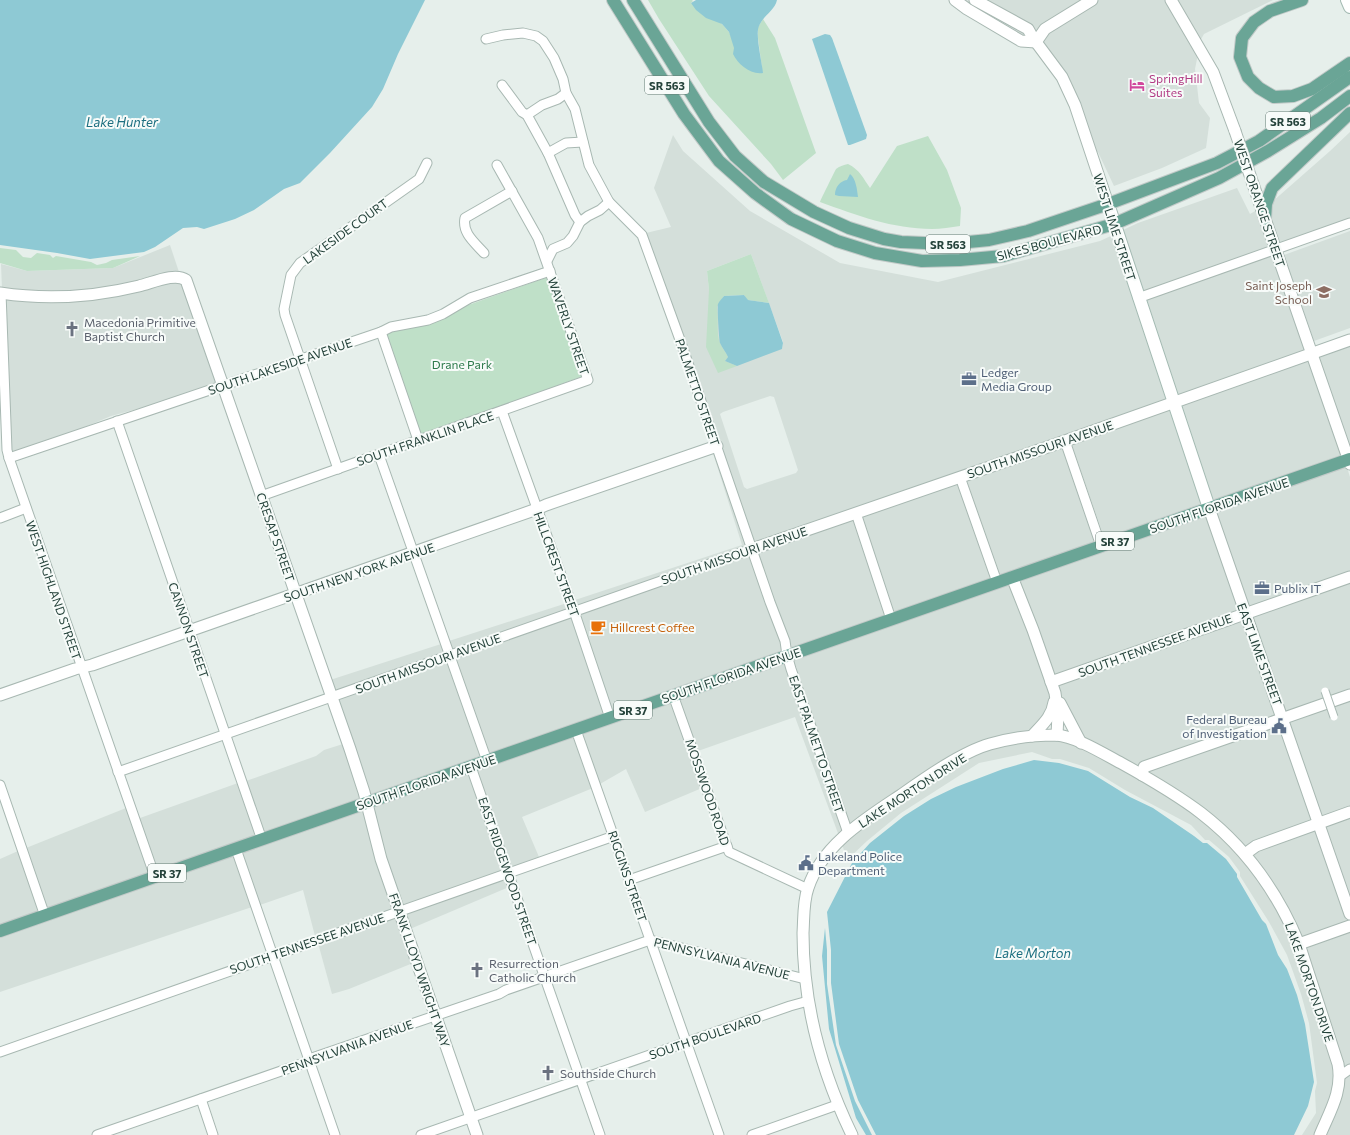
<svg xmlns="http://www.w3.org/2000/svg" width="1350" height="1135" font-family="Commissioner,sans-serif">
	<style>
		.built { fill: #d4dfda; fill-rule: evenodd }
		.green { fill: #bfe0c8 }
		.water { fill: #8ec9d4 }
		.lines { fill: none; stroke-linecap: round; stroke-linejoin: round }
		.minor-casing { stroke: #a8b8b2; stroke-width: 11 }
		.tertiary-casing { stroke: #a8b8b2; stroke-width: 13 }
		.secondary-casing { stroke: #a4bbb3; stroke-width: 14 }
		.primary-casing { stroke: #c2cac8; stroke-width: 14 }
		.minor { stroke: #fff; stroke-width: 9 }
		.tertiary { stroke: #fff; stroke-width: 11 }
		.secondary { stroke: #fff; stroke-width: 12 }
		.primary { stroke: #6aa596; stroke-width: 12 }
		.pedestrian-bridge-casing { stroke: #a8b8b2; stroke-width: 9; stroke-linecap: butt }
		.tertiary-bridge-casing { stroke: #a8b8b2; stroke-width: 13; stroke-linecap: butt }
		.pedestrian-bridge { stroke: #fff; stroke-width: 7 }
		.tertiary-bridge { stroke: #fff; stroke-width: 11 }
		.labels { text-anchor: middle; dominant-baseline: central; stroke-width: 4; stroke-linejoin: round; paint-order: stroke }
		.shield { fill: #f7fbf9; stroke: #637a73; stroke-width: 1 }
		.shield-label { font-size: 11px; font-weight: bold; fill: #24423a }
		.hotel-label { font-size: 12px; fill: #b23c85; stroke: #f7fbf9; text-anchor: start }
		.street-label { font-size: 12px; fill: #24423a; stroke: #f7fbf9 }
		.education-label { font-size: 12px; fill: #785e54; stroke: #f7fbf9; text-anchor: end }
		.worship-label { font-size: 12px; fill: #5b616d; stroke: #f7fbf9; text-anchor: start }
		.park-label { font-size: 12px; fill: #2d7a4b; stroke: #f7fbf9 }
		.service-label { font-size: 12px; fill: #4e5e75; stroke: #f7fbf9; text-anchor: start }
		.food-label { font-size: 12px; fill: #c56008; stroke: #f7fbf9; text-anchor: start }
		.water-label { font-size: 13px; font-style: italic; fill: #1c6f80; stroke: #f7fbf9 }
	</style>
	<rect width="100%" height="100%" fill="#e6efeb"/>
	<g class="built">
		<polygon points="962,0 967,0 1025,32 1028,37 1023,37"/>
		<polygon points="983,0 1085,0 1036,35"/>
		<polygon points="1099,0 1166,0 1198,54 1195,69 1199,103 1210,118 1206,148 1162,168 1114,186 1098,152 1095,153 1041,42 1048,32"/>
		<polygon points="1176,0 1273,0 1204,34 1200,41"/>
		<polygon points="1350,132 1350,219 1278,245 1269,218 1272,202 1330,151"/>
		<path d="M673,135L683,151L750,211L840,263L938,282L1100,241L1113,235L1169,400L755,544L683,335L646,233L671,227L654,188ZM751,254L783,342L782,349L709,290L707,271ZM770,396L774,397L798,470L796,473L747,489L744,487L720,414L723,412Z"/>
		<polygon points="1237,188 1250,214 1257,210 1270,247 1141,293 1121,231 1138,223"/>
		<polygon points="1350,231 1350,328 1314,341 1284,255"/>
		<polygon points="170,245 179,272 119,287 52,293 2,289 1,264 27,271 113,268"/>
		<polygon points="1273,255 1306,351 1177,397 1144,301"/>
		<polygon points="172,281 181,281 216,382 214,384 152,405 111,416 73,432 12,453 5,298 18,299"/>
		<polygon points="1350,344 1350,451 1317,355"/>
		<polygon points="1309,358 1343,457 1212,503 1179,405"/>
		<polygon points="1171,407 1203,505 1105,540 1071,443"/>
		<polygon points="1062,446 1096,543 1000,577 966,479"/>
		<polygon points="714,451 747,547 577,606 575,600 742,545 713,453"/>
		<polygon points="1346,464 1350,477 1350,572 1248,608 1214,510"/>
		<polygon points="957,482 992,580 894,614 861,515"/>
		<polygon points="1206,513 1240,611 1054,677 1018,579"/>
		<polygon points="853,518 886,616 790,650 757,551"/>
		<polygon points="749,554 781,643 782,653 613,713 579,613"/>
		<polygon points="1350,580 1350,691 1285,714 1250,616"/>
		<polygon points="1010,582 1051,695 1049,710 1039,722 1023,734 1002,737 850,826 792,658"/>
		<polygon points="567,603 569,609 452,650 449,641"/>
		<polygon points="571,616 605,716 490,756 455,657"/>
		<polygon points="1242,618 1277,717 1139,769 1084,740 1068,710 1057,684"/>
		<polygon points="441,644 444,653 335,692 330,680"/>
		<polygon points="447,660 481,759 369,798 337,699"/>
		<polygon points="784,660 843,832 839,836 795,717 698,751 678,697"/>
		<polygon points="1350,699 1350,808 1321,818 1288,721"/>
		<polygon points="670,700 702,788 645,812 626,769 600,784 582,732"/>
		<polygon points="1280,724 1313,821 1246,849 1147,773 1148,769"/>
		<polygon points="574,735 593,788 522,817 539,857 511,867 476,769"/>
		<polygon points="1056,739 1077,746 1079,748 1080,747 1140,779 1199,816 1222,837 1250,867 1288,928 1333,1065 1334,1091 1315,1135 1302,1135 1316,1113 1315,1091 1317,1083 1309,1023 1301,994 1287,955 1269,922 1240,876 1240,872 1229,857 1209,840 1205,840 1191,825 1125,790 1089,768 1060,759 1052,759 1032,752 979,763 901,813 867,841 847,860 842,844 853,834 950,767 990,748 1023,741 1024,743 1026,741"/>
		<polygon points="343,744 361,801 265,835 246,781 316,756 324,750"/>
		<polygon points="468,772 503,870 402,906 385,858 371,806"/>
		<polygon points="238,783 257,837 157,872 134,805 140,818"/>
		<polygon points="126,808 149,875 48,911 26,848"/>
		<polygon points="363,809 394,909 315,936 303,890 260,905 241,851"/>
		<polygon points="1350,816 1350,901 1323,826"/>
		<polygon points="1315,828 1348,922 1302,939 1251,855 1258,849"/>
		<polygon points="18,851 40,913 0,927 0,859"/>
		<polygon points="233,854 252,907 0,992 0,935"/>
		<polygon points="505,878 509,887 410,929 405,913"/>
		<polygon points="397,916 413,963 349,989 332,994 318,943"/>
		<polygon points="1350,930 1350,1065 1343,1069 1304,946"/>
		<polygon points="1350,1074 1350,1135 1324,1135 1344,1078"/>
	</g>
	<g class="green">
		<polygon points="648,0 692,0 693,1 691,3 722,24 729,32 733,41 762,68 758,38 758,27 763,19 775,38 816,153 783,180 771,164 709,96 659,19"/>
		<path d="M928,136L947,170L961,208L960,226C951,227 941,229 932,229C893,229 856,215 820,202C821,199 835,171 836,169C840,166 844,165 848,164C860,170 863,178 870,188L897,146Z"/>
		<polygon points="0,248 16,250 23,257 31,258 37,253 50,255 53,258 56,256 91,262 97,265 106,263 112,260 140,256 113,268 27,271 0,263"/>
		<path d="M751,254L769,303L747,300L744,295L724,296L717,307C719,318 716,333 720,343C722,348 726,352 728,357L725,361L737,366L718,373L706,347L709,290L707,271Z"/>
		<polygon points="548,277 583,376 421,436 386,334"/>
	</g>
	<g class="water">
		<polygon points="0,0 425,0 398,54 383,89 372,107 330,153 300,183 284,189 254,210 235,219 204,229 197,227 183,228 155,247 144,252 90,259 57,253 0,245"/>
		<path d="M696,0H777C775,10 763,16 759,26C755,34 762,62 763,73C750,75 738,64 733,54L734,48L729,32L722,24L706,18L696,10L691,3Z"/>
		<polygon points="825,34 830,35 832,38 867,135 866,139 850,145 848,145 812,39"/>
		<path d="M850,174C856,179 857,189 858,197L839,196L835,195C835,187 840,181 847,180Z"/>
		<path d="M744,295L748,300L769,303L783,343L782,349L737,366L725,361L728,357C726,352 722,348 720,343C719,340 717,306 718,304C719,301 722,299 724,296Z"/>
		<polygon points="1034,760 1059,763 1088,771 1130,797 1153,808 1194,836 1203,843 1207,843 1226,859 1237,874 1237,877 1262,920 1266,924 1278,955 1287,969 1297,995 1305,1024 1314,1082 1308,1106 1294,1135 876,1135 858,1100 839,1044 831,983 831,950 827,912 852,863 870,843 904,816 931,799 956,787 1003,769"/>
		<polygon points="825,928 827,950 827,984 836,1045 855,1101 872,1135 866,1135 856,1118 829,1029 822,956"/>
	</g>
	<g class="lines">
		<g class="minor-casing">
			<g id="minor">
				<polyline points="486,39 503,35 523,33 536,36 543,41 554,58 563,79 566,93 575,109 589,165 609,202 642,235 679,337 770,602 785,641 787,655 791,669 848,833"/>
				<polyline points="502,85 522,112 527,115 548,153 575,215 580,222"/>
				<polyline points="527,115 542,105 558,99 566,93"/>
				<polyline points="548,153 566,143 583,142"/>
				<path d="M484,253C474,242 462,233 465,218L512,191"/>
				<polyline points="547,261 553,249 567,243 573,236 580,222 588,216 600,210 609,202"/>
				<polyline points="1,293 7,450 9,458 155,877"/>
				<polyline points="1138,298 1350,223"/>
				<polyline points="381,332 418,440"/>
				<polyline points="502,411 574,611 610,718"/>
				<polyline points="117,421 262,840"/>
				<polyline points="1065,441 1101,546"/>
				<polyline points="379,455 487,761"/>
				<polyline points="9,458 381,332 391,327 428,320 443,314 470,298 550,271"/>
				<polyline points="338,469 285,315 284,309 291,275 300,263 419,179 427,163"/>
				<polyline points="960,477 997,582"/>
				<polyline points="261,496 588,380 538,238 497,165"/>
				<polyline points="856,513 891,619"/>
				<polyline points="0,518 26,508"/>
				<polyline points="673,695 729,852 808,889"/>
				<polyline points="576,730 719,1135"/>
				<polyline points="471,767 600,1135"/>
				<polyline points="118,772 752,549"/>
				<polyline points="0,785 45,916"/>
				<polyline points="236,849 335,1135"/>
				<polyline points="629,880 727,846"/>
				<polyline points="0,1052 614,836"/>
				<polyline points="1340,1076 1350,1069"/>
				<polyline points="201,1099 213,1135"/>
				<polyline points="97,1135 304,1063 309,1059 499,994 506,990 650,940 805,979"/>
				<polyline points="421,1135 790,1006 808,1001"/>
				<polyline points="752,1135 837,1105"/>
			</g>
		</g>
		<g class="tertiary-casing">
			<g id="tertiary">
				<polyline points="955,0 967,9 1021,41 1036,42"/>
				<polyline points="975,0 1028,29 1033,38 1062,77 1075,105 1108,204"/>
				<polyline points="1171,0 1213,72 1235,131"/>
				<polyline points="1036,42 1045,29 1092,0"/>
				<polyline points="1253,184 1350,464"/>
				<path d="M0,293C46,300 94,297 139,286C152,283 175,272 186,280L350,749L364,792L381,859L477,1135"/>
				<polyline points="1209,508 1350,914"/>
				<polyline points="752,549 1065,441 1350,340"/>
				<polyline points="1012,577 1033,630 1055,693 1058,714 1057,735"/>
				<polyline points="1051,682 1350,577"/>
				<polyline points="0,695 75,669 92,665 537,509 546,505 717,446"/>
				<polyline points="1060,703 1081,743"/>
				<path d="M1032,736C1042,725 1052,717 1054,702"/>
				<polyline points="1142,775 1144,767 1350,695"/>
				<polyline points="1245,854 1256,846 1350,812"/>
				<polyline points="1299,944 1350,926"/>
				<path d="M852,1135C821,1071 803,1004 803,933C804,918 803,902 808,888C822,845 865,819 901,795C925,778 962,752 990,744C1011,738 1034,735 1056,735C1075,736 1104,754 1121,763C1148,778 1176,794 1201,813C1245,847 1278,893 1299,944L1338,1064C1343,1091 1330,1111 1320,1135"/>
			</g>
		</g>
		<g class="secondary-casing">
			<g id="secondary">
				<polyline points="1347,0 1350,7"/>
				<polyline points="1108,204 1209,508"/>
			</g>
		</g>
		<g class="primary-casing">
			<g id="primary">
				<polyline points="613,0 684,114 719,161 755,193 791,219 837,241 875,253 922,261 960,260 1003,256 1114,224 1219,178 1268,151 1321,118 1350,96"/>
				<polyline points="633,0 709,122 735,156 764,182 814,212 849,228 884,239 901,242 948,244 989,240 1028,231 1108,204 1217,163 1259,141 1350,77"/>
				<polyline points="1302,0 1270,11 1254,22 1242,38 1240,57 1248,77 1259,88 1274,97 1293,96 1312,89 1350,63"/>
				<polyline points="1265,219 1266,204 1272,188 1350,113"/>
				<polyline points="0,931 1350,459"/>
			</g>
		</g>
		<use href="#minor" class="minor"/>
		<use href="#tertiary" class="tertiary"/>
		<use href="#secondary" class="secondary"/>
		<use href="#primary" class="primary"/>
		<g class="pedestrian-bridge-casing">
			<polyline id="pedestrian-bridge" points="1325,691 1334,717"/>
		</g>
		<g class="tertiary-bridge-casing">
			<polyline id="tertiary-bridge" points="1235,131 1253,184"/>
		</g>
		<use href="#pedestrian-bridge" class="pedestrian-bridge"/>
		<use href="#tertiary-bridge" class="tertiary-bridge"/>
	</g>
	<defs>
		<g id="hotel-bare" transform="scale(1.2)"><path d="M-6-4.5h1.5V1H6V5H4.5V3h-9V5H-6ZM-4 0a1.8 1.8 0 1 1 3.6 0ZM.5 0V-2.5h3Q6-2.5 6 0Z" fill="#d1479c" stroke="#f7fbf9" stroke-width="2.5" paint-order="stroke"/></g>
		<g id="school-bare" transform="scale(1.2)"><path d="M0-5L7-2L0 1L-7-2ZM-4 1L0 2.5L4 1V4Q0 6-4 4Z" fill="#8d6e63" stroke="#f7fbf9" stroke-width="2.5" paint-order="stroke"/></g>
		<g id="church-bare" transform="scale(1.2)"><path d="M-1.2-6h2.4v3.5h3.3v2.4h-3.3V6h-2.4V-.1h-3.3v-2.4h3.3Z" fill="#6b7280" stroke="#f7fbf9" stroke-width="2.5" paint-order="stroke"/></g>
		<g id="office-bare" transform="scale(1.2)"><path d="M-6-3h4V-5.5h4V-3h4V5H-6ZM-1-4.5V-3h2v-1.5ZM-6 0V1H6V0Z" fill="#5c6f8a" stroke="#f7fbf9" stroke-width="2.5" paint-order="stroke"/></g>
		<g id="cafe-bare" transform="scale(1.2)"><path d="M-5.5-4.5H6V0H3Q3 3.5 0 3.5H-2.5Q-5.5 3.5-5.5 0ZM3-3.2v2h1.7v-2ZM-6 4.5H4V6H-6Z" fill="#e8710a" stroke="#f7fbf9" stroke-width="2.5" paint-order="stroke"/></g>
		<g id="civic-bare" transform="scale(1.2)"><path d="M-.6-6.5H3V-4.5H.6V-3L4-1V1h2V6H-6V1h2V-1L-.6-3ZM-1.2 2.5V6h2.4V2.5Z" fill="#5c6f8a" stroke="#f7fbf9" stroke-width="2.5" paint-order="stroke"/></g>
	</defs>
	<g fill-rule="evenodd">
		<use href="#hotel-bare" x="1137" y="85"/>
		<use href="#school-bare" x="1324" y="292"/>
		<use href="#church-bare" x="72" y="329"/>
		<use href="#office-bare" x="969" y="379"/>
		<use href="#office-bare" x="1262" y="588"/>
		<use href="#cafe-bare" x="598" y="627"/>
		<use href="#civic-bare" x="1279" y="726"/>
		<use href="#civic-bare" x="806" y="863"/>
		<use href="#church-bare" x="477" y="970"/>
		<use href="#church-bare" x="548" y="1073"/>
	</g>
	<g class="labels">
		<g class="shield">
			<rect x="645" y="76" width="44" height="18" rx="3"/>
			<rect x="1266" y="112" width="44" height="18" rx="3"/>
			<rect x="926" y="235" width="44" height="18" rx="3"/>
			<rect x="1096" y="532" width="38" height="18" rx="3"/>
			<rect x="614" y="701" width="38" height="18" rx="3"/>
			<rect x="148" y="864" width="38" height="18" rx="3"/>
		</g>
		<g class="shield-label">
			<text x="667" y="85">SR 563</text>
			<text x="1288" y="121">SR 563</text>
			<text x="948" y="244">SR 563</text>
			<text x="1115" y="541">SR 37</text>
			<text x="633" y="710">SR 37</text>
			<text x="167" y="873">SR 37</text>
		</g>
		<g class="hotel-label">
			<text x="1149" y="78">SpringHill<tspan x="1149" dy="14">Suites</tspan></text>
		</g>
		<g class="street-label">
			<text transform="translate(1260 203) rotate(71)">WEST ORANGE STREET</text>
			<text transform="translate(1115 227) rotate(72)">WEST LIME STREET</text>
			<text transform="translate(345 231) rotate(-36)">LAKESIDE COURT</text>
			<text transform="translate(1049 242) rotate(-15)">SIKES BOULEVARD</text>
			<text transform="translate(569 326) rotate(71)">WAVERLY STREET</text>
			<text transform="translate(280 366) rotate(-19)">SOUTH LAKESIDE AVENUE</text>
			<text transform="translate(698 392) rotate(71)">PALMETTO STREET</text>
			<text transform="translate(425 438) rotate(-19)">SOUTH FRANKLIN PLACE</text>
			<text transform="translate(1040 449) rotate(-19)">SOUTH MISSOURI AVENUE</text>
			<text transform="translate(1219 505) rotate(-19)">SOUTH FLORIDA AVENUE</text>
			<text transform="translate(276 537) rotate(71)">CRESAP STREET</text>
			<text transform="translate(734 555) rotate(-19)">SOUTH MISSOURI AVENUE</text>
			<text transform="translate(557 564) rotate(70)">HILLCREST STREET</text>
			<text transform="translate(359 572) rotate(-19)">SOUTH NEW YORK AVENUE</text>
			<text transform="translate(54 590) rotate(71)">WEST HIGHLAND STREET</text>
			<text transform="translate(189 630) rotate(71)">CANNON STREET</text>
			<text transform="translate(1155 645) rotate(-20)">SOUTH TENNESSEE AVENUE</text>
			<text transform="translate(1260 654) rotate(70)">EAST LIME STREET</text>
			<text transform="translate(428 663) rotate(-20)">SOUTH MISSOURI AVENUE</text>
			<text transform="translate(731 675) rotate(-19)">SOUTH FLORIDA AVENUE</text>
			<text transform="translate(817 744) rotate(71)">EAST PALMETTO STREET</text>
			<text transform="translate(426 782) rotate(-19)">SOUTH FLORIDA AVENUE</text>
			<text transform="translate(912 790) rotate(-33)">LAKE MORTON DRIVE</text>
			<text transform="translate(708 792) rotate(71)">MOSSWOOD ROAD</text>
			<text transform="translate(508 871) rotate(71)">EAST RIDGEWOOD STREET</text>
			<text transform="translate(628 876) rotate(71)">RIGGINS STREET</text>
			<text transform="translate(307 943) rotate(-19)">SOUTH TENNESSEE AVENUE</text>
			<text transform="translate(722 958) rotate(14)">PENNSYLVANIA AVENUE</text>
			<text transform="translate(420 970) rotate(71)">FRANK LLOYD WRIGHT WAY</text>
			<text transform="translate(1310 982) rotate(71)">LAKE MORTON DRIVE</text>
			<text transform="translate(705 1036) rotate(-19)">SOUTH BOULEVARD</text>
			<text transform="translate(347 1047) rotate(-20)">PENNSYLVANIA AVENUE</text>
		</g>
		<g class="education-label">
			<text x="1312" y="285">Saint Joseph<tspan x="1312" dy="14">School</tspan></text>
		</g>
		<g class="worship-label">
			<text x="84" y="322">Macedonia Primitive<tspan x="84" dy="14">Baptist Church</tspan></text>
			<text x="489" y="963">Resurrection<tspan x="489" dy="14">Catholic Church</tspan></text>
			<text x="560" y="1073">Southside Church</text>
		</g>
		<g class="park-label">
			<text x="462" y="364">Drane Park</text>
		</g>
		<g class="service-label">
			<text x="981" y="372">Ledger<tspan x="981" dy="14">Media Group</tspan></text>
			<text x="1274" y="588">Publix IT</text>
			<text x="1267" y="719" text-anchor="end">Federal Bureau<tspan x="1267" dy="14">of Investigation</tspan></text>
			<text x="818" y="856">Lakeland Police<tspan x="818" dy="14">Department</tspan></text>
		</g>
		<g class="food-label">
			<text x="610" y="627">Hillcrest Coffee</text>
		</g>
		<g class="water-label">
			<text x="122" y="122">Lake Hunter</text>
			<text x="1033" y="953">Lake Morton</text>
		</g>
	</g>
</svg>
